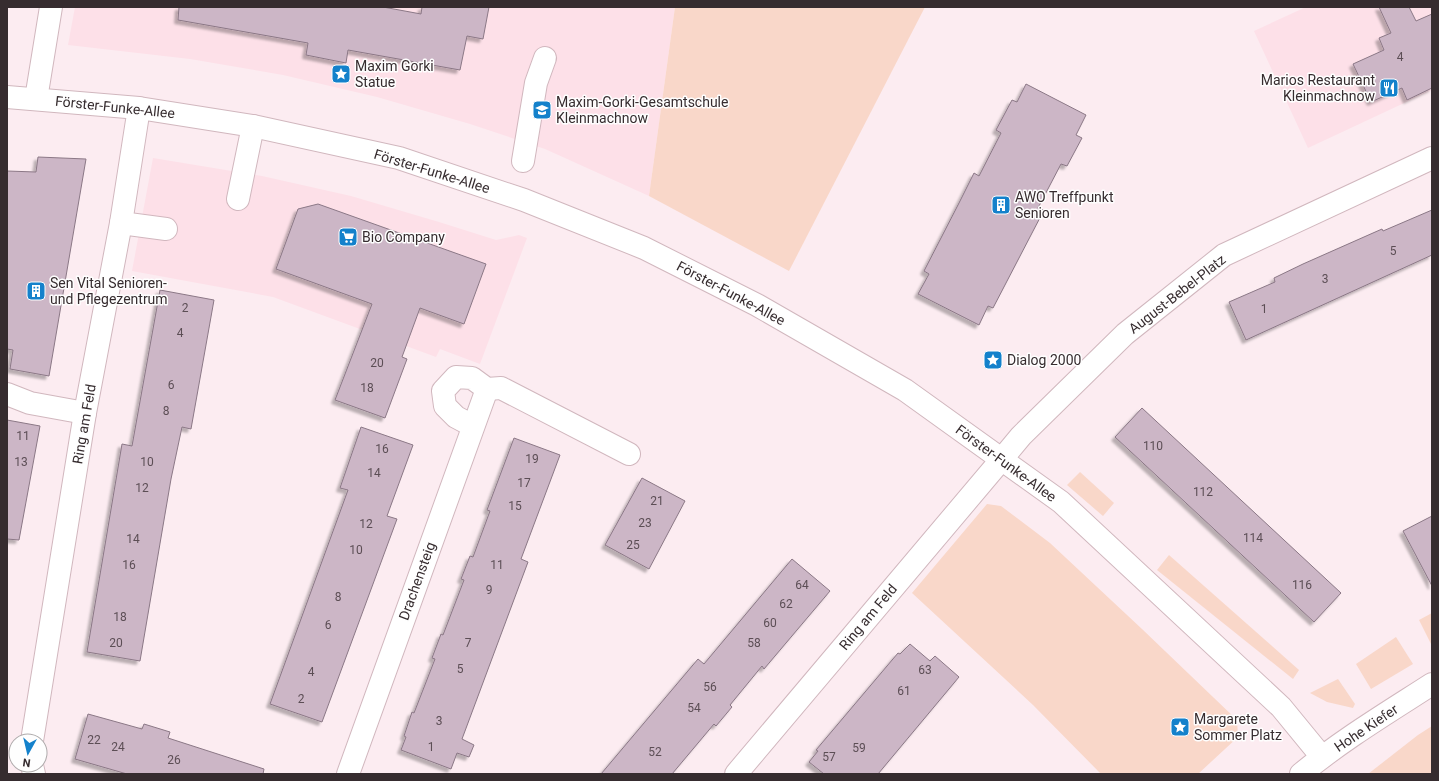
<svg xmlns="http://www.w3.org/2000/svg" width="1439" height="781" font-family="Roboto,sans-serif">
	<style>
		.built { fill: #fde0e8 }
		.green { fill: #f9d7c9 }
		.building { fill: #ccb6c6; stroke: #8b7886; filter: url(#shadow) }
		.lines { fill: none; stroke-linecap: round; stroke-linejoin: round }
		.minor-casing { stroke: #d1b7be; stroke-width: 24 }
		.minor { stroke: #fff; stroke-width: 22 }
		.labels { text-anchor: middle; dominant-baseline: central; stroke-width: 3; stroke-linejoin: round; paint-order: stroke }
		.number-label { font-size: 12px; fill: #5c4e55 }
		.poi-label { font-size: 14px; fill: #362c2f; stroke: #fefefe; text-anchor: start }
		.street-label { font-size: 14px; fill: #362c2f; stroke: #fefefe }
	</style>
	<defs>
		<filter id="shadow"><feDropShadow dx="-3.5" dy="3.5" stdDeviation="1" flood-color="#0004"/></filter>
	</defs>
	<rect width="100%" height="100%" fill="#fcecf1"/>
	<g class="built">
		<polygon points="75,7 675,7 649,196 545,149 470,124 377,97 283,75 190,59 68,45"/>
		<polygon points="1306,7 1432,7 1432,90 1308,148 1254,31"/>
		<polygon points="153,158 262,176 351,196 439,222 496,240 519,235 527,238 480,364 440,349 436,357 273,297 132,271"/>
	</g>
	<g class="green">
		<polygon points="675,7 925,7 789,271 649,196"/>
		<polygon points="1080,472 1114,503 1103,516 1067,485"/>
		<polygon points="987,504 1001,506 1050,543 1142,629 1237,720 1238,737 1198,774 1101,774 1033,705 912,593"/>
		<polygon points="1169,555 1299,670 1293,679 1157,570"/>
		<polygon points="1432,613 1432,646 1419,620"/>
		<polygon points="1396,637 1413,664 1371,689 1356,664"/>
		<polygon points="1338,679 1355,704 1353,708 1327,702 1310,693"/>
		<polygon points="1432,726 1432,774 1368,774 1418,735"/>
	</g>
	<g class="building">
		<polygon points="179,7 383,7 421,14 422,7 489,7 483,39 467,36 460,70 348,50 346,63 306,55 308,43 178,20"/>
		<polygon points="1379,7 1409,7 1416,21 1432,14 1432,88 1407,100 1402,88 1371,102 1353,64 1384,50 1379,38 1391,33"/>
		<polygon points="1026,84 1086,115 1076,135 1082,138 1067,166 1061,164 1038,208 1044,210 993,308 988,306 979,325 918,294 929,274 924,271 959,203 974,173 979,176 1001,133 996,130 1012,100 1017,102"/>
		<polygon points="38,157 86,159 49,376 10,369 13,350 7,349 7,171 36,172"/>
		<polygon points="318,204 486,264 464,324 420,308 402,357 407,359 385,418 335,400 372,304 276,269 298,209"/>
		<polygon points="1432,210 1432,255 1246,340 1229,302 1275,282 1274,278 1303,264 1382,229 1383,231"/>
		<polygon points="160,290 214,300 191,429 182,427 171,479 140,661 87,652 122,444 132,446"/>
		<polygon points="1142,408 1341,593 1314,622 1115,437"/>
		<polygon points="7,420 40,426 19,540 7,539"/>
		<polygon points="361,427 413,445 387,516 397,519 322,722 270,704 348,490 340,488"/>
		<polygon points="514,438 560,455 521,559 528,562 462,739 474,745 469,757 457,753 451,769 401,750 406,737 404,736 412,712 414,713 435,659 432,658 441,634 443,635 464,580 461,579 470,556 473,557 490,511 487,510"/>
		<polygon points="642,478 685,501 649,569 605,545"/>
		<polygon points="1432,516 1432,586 1403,531"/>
		<polygon points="792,559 830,591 764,669 762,666 730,705 732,707 716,726 714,724 672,774 601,774 698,659 704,664"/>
		<polygon points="910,644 930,661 935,656 959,677 878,774 824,774 809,762 818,751 816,750 898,653 900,654"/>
		<polygon points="88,714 142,729 144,724 170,732 168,738 264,769 263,774 127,774 75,759"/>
	</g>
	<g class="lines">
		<g class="minor-casing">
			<g id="minor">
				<polyline points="7,97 139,108 253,126 399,158 524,200 644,248 757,305 905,390 1061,502 1281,707 1322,757"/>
				<polyline points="36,99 51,7"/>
				<polyline points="523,161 536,83 545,58"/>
				<polyline points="238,199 253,126"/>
				<polyline points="121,223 166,229"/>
				<polyline points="7,394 30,403 85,413"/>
				<polyline points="473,426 456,417 445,406 443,391 456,377 472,378 487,389 501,388 629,454"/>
				<polyline points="32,741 85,413 121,223 139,108"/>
				<polyline points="32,765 34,774"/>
				<polyline points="348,774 487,389"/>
				<polyline points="736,774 1001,460 1021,436 1125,334 1224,255 1432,158"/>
				<path d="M1301,774C1342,740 1387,713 1432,684"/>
			</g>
		</g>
		<use href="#minor" class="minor"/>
	</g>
	<defs>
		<g id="sight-square" transform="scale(1)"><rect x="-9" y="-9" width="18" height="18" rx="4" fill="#1481cb" stroke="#fefefe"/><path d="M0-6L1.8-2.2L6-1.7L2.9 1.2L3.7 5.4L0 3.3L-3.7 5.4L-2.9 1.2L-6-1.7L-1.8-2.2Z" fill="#fff"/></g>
		<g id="restaurant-square" transform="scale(1)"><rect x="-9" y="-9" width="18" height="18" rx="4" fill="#1481cb" stroke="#fefefe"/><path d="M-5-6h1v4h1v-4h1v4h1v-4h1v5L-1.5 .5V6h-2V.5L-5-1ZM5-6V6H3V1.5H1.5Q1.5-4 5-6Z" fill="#fff"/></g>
		<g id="school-square" transform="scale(1)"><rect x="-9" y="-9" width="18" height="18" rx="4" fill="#1481cb" stroke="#fefefe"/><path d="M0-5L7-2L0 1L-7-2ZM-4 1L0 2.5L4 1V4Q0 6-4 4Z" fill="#fff"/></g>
		<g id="building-square" transform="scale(1)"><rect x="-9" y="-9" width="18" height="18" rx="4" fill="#1481cb" stroke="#fefefe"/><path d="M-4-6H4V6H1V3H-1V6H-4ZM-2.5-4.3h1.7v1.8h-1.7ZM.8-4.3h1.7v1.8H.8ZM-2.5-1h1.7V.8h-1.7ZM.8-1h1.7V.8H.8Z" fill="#fff"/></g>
		<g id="supermarket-square" transform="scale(1)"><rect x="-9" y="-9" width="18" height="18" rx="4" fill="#1481cb" stroke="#fefefe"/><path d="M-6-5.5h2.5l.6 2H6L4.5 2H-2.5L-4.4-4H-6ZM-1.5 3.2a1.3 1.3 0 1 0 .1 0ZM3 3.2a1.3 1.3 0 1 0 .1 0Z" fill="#fff"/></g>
	</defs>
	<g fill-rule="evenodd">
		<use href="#sight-square" x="341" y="74"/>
		<use href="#restaurant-square" x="1389" y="88"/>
		<use href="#school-square" x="542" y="110"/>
		<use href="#building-square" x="1001" y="205"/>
		<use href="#supermarket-square" x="348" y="237"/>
		<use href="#building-square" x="36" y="291"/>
		<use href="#sight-square" x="993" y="360"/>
		<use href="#sight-square" x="1180" y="727"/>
	</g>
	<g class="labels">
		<g class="number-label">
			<text x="1400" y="57">4</text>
			<text x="1393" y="251">5</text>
			<text x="1325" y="279">3</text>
			<text x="185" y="308">2</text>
			<text x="1264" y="309">1</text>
			<text x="180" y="333">4</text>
			<text x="377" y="363">20</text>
			<text x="171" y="385">6</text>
			<text x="367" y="388">18</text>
			<text x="166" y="411">8</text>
			<text x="23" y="436">11</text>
			<text x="1153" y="446">110</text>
			<text x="382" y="449">16</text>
			<text x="532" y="459">19</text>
			<text x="21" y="462">13</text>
			<text x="147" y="462">10</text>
			<text x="374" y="473">14</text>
			<text x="524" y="483">17</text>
			<text x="142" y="488">12</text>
			<text x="1203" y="492">112</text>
			<text x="657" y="501">21</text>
			<text x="515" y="506">15</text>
			<text x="645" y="523">23</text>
			<text x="366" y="524">12</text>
			<text x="1253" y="538">114</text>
			<text x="133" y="539">14</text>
			<text x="633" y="545">25</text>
			<text x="356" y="550">10</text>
			<text x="129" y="565">16</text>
			<text x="497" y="565">11</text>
			<text x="802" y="585">64</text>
			<text x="1302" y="585">116</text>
			<text x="489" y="590">9</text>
			<text x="338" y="597">8</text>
			<text x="786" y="604">62</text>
			<text x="120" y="617">18</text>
			<text x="770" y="623">60</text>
			<text x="328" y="625">6</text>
			<text x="116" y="643">20</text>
			<text x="468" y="643">7</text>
			<text x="754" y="643">58</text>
			<text x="460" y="669">5</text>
			<text x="925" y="670">63</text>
			<text x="311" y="672">4</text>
			<text x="710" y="687">56</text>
			<text x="904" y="691">61</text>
			<text x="301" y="699">2</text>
			<text x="694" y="708">54</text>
			<text x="439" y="721">3</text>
			<text x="94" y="740">22</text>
			<text x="118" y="747">24</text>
			<text x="431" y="747">1</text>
			<text x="859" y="748">59</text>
			<text x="655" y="752">52</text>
			<text x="829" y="757">57</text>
			<text x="174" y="760">26</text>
		</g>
		<g class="poi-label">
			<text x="355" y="66">Maxim Gorki<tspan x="355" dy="16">Statue</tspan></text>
			<text x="1375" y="80" text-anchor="end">Marios Restaurant<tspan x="1375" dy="16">Kleinmachnow</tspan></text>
			<text x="556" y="102">Maxim-Gorki-Gesamtschule<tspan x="556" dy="16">Kleinmachnow</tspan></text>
			<text x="1015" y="197">AWO Treffpunkt<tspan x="1015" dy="16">Senioren</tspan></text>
			<text x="362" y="237">Bio Company</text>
			<text x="50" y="283">Sen Vital Senioren-<tspan x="50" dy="16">und Pflegezentrum</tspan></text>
			<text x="1007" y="360">Dialog 2000</text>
			<text x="1194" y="719">Margarete<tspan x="1194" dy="16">Sommer Platz</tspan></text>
		</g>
		<g class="street-label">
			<text transform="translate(115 107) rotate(6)">Förster-Funke-Allee</text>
			<text transform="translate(432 171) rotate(17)">Förster-Funke-Allee</text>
			<text transform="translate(731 293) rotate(28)">Förster-Funke-Allee</text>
			<text transform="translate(1177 294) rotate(-38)">August-Bebel-Platz</text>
			<text transform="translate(84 424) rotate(-80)">Ring am Feld</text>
			<text transform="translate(1006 463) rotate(36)">Förster-Funke-Allee</text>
			<text transform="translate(417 581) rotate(-70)">Drachensteig</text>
			<text transform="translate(868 617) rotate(-50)">Ring am Feld</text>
			<text transform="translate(1366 728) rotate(-34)">Hohe Kiefer</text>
		</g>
	</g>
	<rect width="1439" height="781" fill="none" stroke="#362c2f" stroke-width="16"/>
	<g transform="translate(28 753) rotate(188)"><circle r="19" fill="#fefefe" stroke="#aeaaab"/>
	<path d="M0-3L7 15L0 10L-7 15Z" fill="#1481cb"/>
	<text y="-6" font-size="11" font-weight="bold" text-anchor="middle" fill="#362c2f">N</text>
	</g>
</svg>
